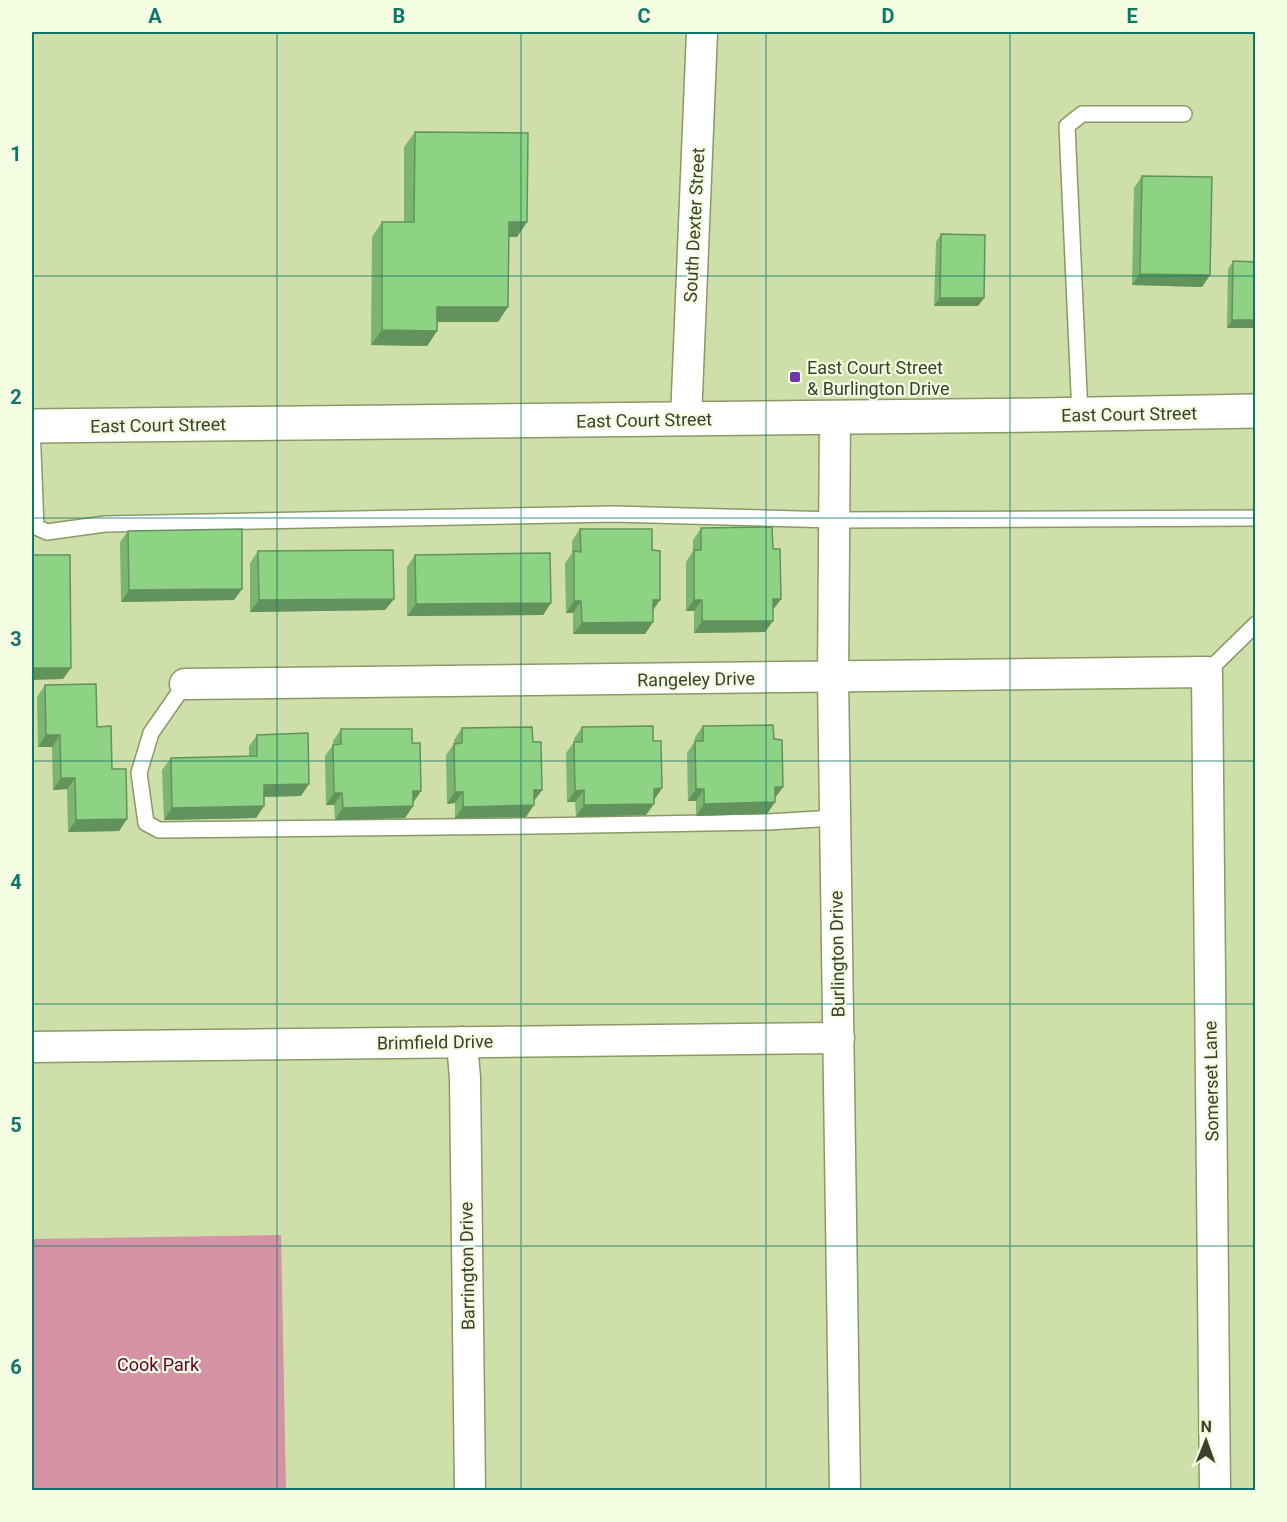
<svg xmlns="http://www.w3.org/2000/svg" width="1287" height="1522" font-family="Roboto,sans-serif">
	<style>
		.green { fill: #d492a4 }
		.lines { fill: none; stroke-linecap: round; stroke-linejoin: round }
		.service-casing { stroke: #8b9966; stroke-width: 18 }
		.minor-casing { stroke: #8b9966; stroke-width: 33 }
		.tertiary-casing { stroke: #8b9966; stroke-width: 36 }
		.service { stroke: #fff; stroke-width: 15 }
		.minor { stroke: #fff; stroke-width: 30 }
		.tertiary { stroke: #fff; stroke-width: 33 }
		.wall { fill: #7ab572 }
		.shaded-wall { fill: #63935c }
		.building { fill: #8ed284; stroke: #63935c; stroke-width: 1.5 }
		.grid { fill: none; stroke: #0f766e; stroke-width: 1.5; stroke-opacity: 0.55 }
		.poi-dot { fill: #6e37ad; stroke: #f4fce1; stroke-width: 2 }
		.labels { text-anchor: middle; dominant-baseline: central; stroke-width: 4.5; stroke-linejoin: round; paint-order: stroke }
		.street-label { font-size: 18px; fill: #3a402a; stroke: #f4fce1 }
		.poi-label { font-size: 18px; fill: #3a402a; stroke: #f4fce1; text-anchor: start }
		.park-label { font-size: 18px; fill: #5d002c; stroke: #f4fce1 }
		.neatline { fill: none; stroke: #0f766e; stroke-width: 2 }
		.grid-label { font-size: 20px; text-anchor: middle; font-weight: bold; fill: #0f766e }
	</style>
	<rect width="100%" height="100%" fill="#cfdfa9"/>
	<polygon class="green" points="281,1235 286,1490 32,1490 32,1239"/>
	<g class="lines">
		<g class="service-casing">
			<g id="service">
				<polyline points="1080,415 1067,126 1082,114 1184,114"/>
				<polyline points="32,426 36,527 47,532 105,524 613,514 835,520 1256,518"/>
				<polyline points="1207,672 1256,624"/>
				<polyline points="185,684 151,733 139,773 146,823 159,830 536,826 768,822 835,818"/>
			</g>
		</g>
		<g class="minor-casing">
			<g id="minor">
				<polyline points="835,417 833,678 845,1490"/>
				<polyline points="686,419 702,32"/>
				<polyline points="185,684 1207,672 1215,1490"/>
				<polyline points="462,1042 465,1078 470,1490"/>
				<polyline points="32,1047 839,1038"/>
			</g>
		</g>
		<g class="tertiary-casing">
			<polyline id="tertiary" points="32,426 1038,415 1256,411"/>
		</g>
		<use href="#service" class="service"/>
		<use href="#minor" class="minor"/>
		<use href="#tertiary" class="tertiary"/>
	</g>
	<g class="wall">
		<polygon points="415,132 527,222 517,237 509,237 498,322 437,322 437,331 427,346 371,345 372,237 382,222 404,222 404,147"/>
		<polygon points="1142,176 1210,275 1202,287 1132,285 1134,188"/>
		<polygon points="941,234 984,298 978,306 934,306 936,242"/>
		<polygon points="1233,261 1256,328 1227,328 1228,269"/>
		<polygon points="701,528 773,549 781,599 773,610 765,632 694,633 694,611 686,611 686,562 693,551 693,540"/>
		<polygon points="580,529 652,550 653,622 645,634 573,634 573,613 566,613 565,563 572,553 572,541"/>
		<polygon points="128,531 242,589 234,600 121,602 120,542"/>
		<polygon points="258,551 394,599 385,610 250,612 250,563"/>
		<polygon points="415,555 551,603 543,615 407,616 407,567"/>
		<polygon points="45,685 97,727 112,769 127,819 119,831 68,832 67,789 53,790 52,747 38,747 37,697"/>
		<polygon points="703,726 774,739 783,787 775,798 775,802 767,814 696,816 696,801 688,801 687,753 695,741 695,737"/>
		<polygon points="582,727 653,741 662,788 654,800 646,815 576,817 575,802 567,802 566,753 574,742 574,739"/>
		<polygon points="462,728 533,742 542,790 534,801 526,817 455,818 455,803 447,804 446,755 454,744 454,740"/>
		<polygon points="341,729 412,743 421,791 413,802 413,806 405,818 335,820 334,805 326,805 325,756 333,745 333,741"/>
		<polygon points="257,735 301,796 264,797 264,806 256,818 164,820 162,770 171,758 249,756 249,746"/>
	</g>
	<g class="shaded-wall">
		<polygon points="509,222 527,222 517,237 498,237"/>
		<polygon points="1140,274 1210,275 1202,287 1132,285"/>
		<polygon points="940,298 984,298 978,306 934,306"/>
		<polygon points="437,307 508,307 498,322 427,322"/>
		<polygon points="1232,320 1256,320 1256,328 1227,328"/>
		<polygon points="382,330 437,331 427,346 371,345"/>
		<polygon points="242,589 234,600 121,602 129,590"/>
		<polygon points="394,599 385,610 250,612 259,600"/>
		<polygon points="773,599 781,599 772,611"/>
		<polygon points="653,600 660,600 652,612"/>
		<polygon points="694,600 702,600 694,611 686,611"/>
		<polygon points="574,601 581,601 573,613 566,613"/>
		<polygon points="551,603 543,615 407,616 416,604"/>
		<polygon points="702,621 773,621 765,632 694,633"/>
		<polygon points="653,622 645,634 573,634 582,623"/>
		<polygon points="32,668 71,668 63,679 32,680"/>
		<polygon points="46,735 60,735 52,747 38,747"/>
		<polygon points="61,778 75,778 67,789 53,790"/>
		<polygon points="309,784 301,796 255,797 264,785"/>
		<polygon points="775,787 783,787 774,799"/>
		<polygon points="662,788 654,800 654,789"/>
		<polygon points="696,789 704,789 696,801 688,801"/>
		<polygon points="534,790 542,790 534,801"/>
		<polygon points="584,790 575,802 567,802 575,791"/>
		<polygon points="413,791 421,791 413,803"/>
		<polygon points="455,792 463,792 455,803 447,804"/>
		<polygon points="334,793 342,793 334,805 326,805"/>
		<polygon points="775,802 767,814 696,816 704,804"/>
		<polygon points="654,804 646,815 576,817 584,805"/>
		<polygon points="534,805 526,817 455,818 463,807"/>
		<polygon points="264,806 256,818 164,820 172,808"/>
		<polygon points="413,806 405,818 335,820 343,808"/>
		<polygon points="127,819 119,831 68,832 76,820"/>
	</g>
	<g class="building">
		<polygon points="415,132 528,133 527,222 509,222 508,307 437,307 437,331 382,330 382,222 414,222"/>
		<polygon points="1142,176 1212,177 1210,275 1140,274"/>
		<polygon points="941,234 985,235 984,298 940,298"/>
		<polygon points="1233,261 1256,262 1256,320 1232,320"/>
		<polygon points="772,527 773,549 780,549 781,599 773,599 773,621 702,621 702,600 694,600 694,550 701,550 701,528"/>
		<polygon points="242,529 242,589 129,590 128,531"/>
		<polygon points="580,529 652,529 652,550 660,551 660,600 653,600 653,622 582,623 581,601 574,601 574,551 581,552"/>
		<polygon points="393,550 394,599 259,600 258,551"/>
		<polygon points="550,553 551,603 416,604 415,555"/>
		<polygon points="32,555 70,555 71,668 32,668"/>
		<polygon points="96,684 97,727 111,726 112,769 126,769 127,819 76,820 75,778 61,778 60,735 46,735 45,685"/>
		<polygon points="773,725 774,739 782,740 783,787 775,787 775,802 704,804 704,789 696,789 695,741 703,741 703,726"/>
		<polygon points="653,726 653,741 661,741 662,788 654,789 654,804 584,805 584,790 575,791 574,742 582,742 582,727"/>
		<polygon points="532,727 533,742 541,742 542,790 534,790 534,805 463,807 463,792 455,792 454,744 462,743 462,728"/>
		<polygon points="341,729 412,729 412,743 420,743 421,791 413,791 413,806 343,808 342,793 334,793 333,745 341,744"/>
		<polygon points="308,733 309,784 264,785 264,806 172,808 171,758 257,756 257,735"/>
	</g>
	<path class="grid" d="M277,32V1490M521,32V1490M766,32V1490M1010,32V1490M32,276H1256M32,518H1256M32,761H1256M32,1004H1256M32,1246H1256"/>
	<rect class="poi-dot" x="789" y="371" width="12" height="12" rx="3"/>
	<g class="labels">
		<g class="street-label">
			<text transform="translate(694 225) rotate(-87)">South Dexter Street</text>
			<text transform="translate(1129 414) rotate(-1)">East Court Street</text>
			<text transform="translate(644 420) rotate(-1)">East Court Street</text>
			<text transform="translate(158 425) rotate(-1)">East Court Street</text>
			<text transform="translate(696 679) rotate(-1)">Rangeley Drive</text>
			<text transform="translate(837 954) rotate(-91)">Burlington Drive</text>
			<text transform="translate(435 1042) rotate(-1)">Brimfield Drive</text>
			<text transform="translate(1211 1081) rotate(-91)">Somerset Lane</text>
			<text transform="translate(467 1266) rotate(-91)">Barrington Drive</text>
		</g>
		<g class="poi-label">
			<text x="807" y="367">East Court Street<tspan x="807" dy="21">&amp; Burlington Drive</tspan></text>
		</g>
		<g class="park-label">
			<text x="158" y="1364">Cook Park</text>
		</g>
	</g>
	<rect width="1287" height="1522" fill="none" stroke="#f4fce1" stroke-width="66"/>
	<g transform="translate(1206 1441) rotate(1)" stroke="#f4fce1" stroke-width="4.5" paint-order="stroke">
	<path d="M0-4.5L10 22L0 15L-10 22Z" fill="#3a402a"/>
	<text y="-9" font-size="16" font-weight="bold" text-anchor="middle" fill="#3a402a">N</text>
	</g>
	<rect x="33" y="33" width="1221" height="1456" class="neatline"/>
	<g class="grid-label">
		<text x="155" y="23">A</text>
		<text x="399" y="23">B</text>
		<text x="644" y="23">C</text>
		<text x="888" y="23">D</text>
		<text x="1132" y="23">E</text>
		<text x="16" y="161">1</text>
		<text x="16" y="404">2</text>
		<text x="16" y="646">3</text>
		<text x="16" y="889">4</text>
		<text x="16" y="1132">5</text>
		<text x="16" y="1374">6</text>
	</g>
</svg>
